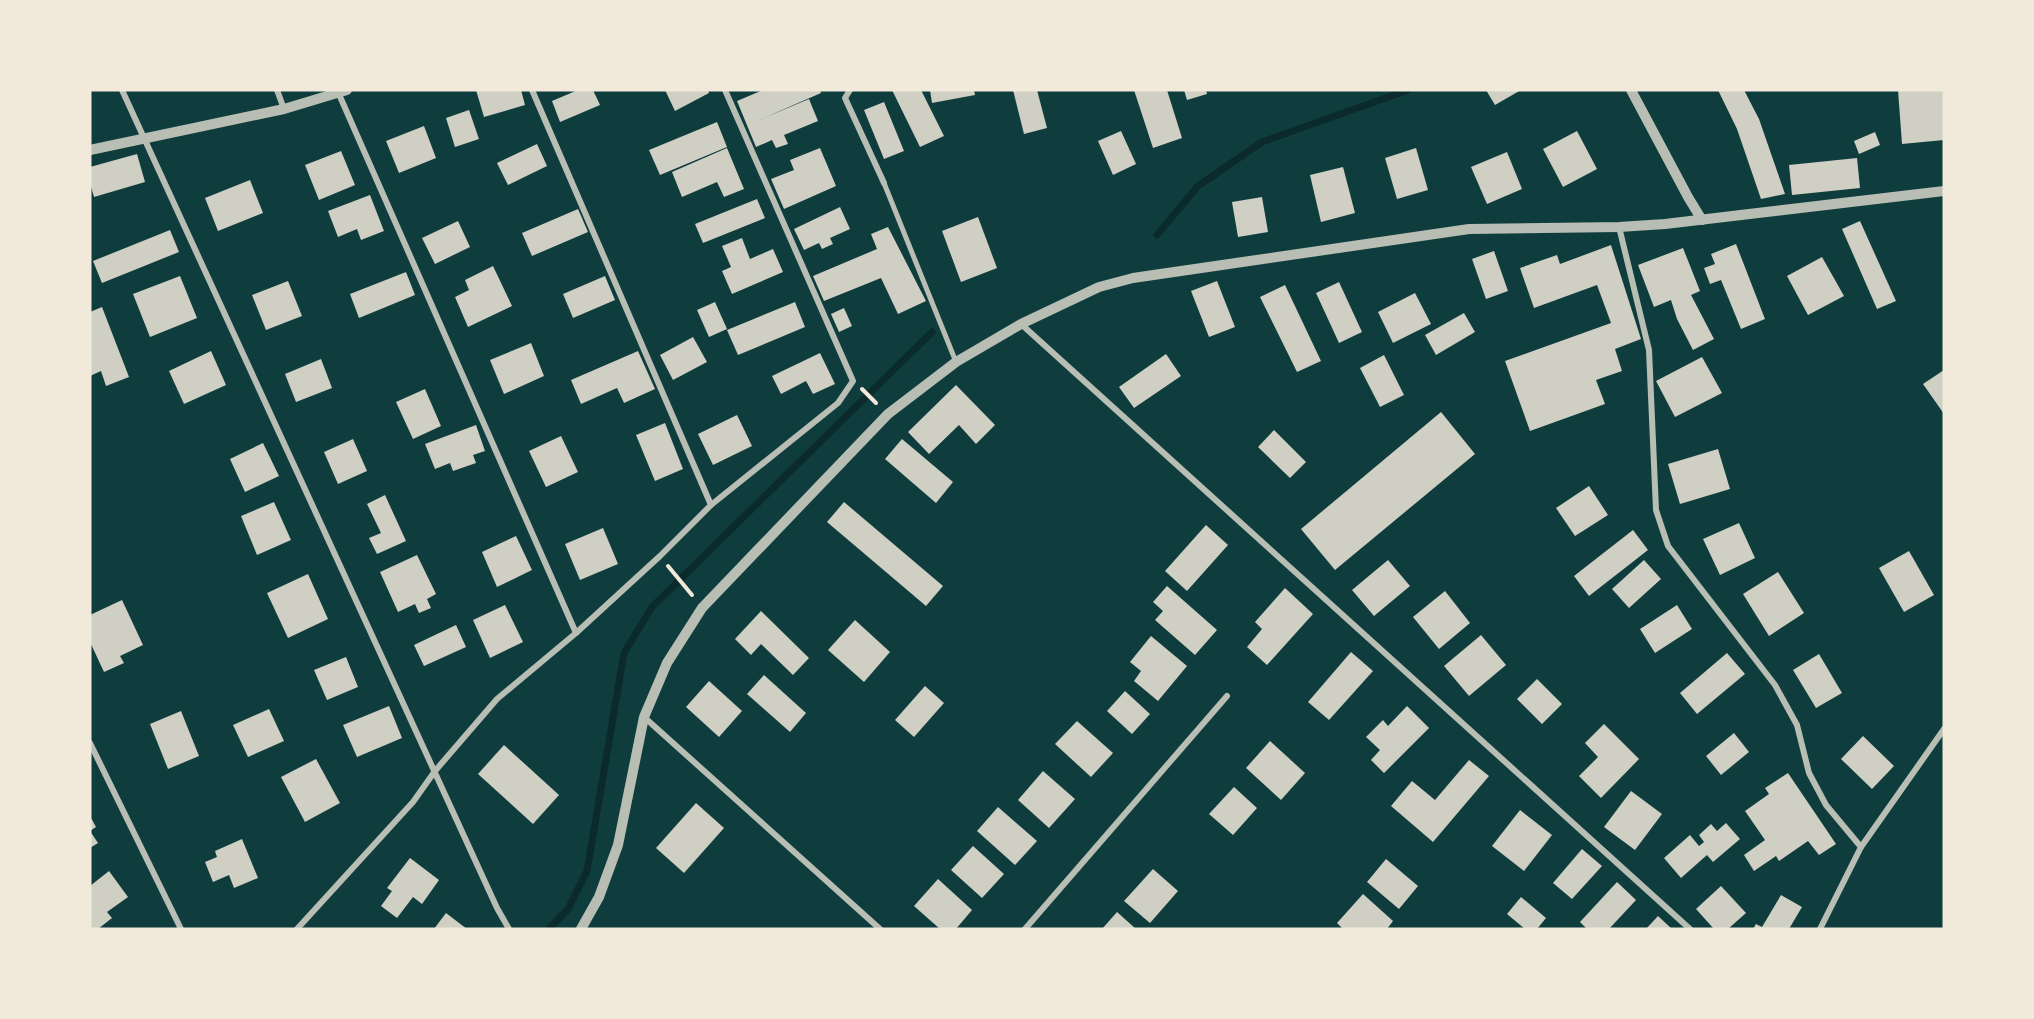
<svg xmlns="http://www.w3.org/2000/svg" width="2034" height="1019" font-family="Mulish,sans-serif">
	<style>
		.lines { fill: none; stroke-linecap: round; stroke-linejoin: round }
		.stream { stroke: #0a2a2b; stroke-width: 7 }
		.building { fill: #cfcfc3 }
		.path { stroke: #f1e9da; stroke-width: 4 }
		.pedestrian { stroke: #b8beb3; stroke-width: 5 }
		.minor { stroke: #b8beb3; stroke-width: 6 }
		.tertiary { stroke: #b8beb3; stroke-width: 10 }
	</style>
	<rect width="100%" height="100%" fill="#0f3d3e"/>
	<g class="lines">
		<g class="stream">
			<polyline points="1157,235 1198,186 1262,142 1408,90"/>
			<polyline points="549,929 568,909 587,871 624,653 652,607 932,332"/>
		</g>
	</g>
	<g class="building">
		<polygon points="476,90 521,90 525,105 484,117"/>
		<polygon points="578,90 593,90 600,105 560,122 552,101"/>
		<polygon points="665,90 708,90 709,93 675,111"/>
		<polygon points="763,90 820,90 821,93 759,120 809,99 818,121 784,135 788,144 776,148 772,140 756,147 737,101"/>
		<polygon points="892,90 921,90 944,136 920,147"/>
		<polygon points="930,90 974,90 975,95 932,103"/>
		<polygon points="1013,90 1037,90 1047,128 1024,134"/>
		<polygon points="1134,90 1167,90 1182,138 1153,148"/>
		<polygon points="1184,90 1206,90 1207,94 1187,100"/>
		<polygon points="1486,90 1521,90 1495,105"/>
		<polygon points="1718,90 1744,90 1759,119 1785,194 1761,199 1737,129"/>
		<polygon points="1898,90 1944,90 1944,140 1902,144"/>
		<polygon points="884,102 904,151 884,159 864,110"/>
		<polygon points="469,110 479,139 455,147 446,118"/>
		<polygon points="717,122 727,147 660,175 649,150"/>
		<polygon points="424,126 436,158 399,173 386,141"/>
		<polygon points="1121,131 1136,164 1113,175 1098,141"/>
		<polygon points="1577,131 1597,169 1563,187 1543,149"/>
		<polygon points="1875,132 1880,145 1859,154 1854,141"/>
		<polygon points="537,144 547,166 508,185 497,163"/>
		<polygon points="727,148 744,189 724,197 717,182 682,197 672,172"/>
		<polygon points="820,148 836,186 784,209 771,179 794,170 790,160"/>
		<polygon points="1416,148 1428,190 1397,199 1385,158"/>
		<polygon points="341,151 355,185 319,200 305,165"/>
		<polygon points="1507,152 1522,189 1487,204 1471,167"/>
		<polygon points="137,154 145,182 94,197 90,183 90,167"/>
		<polygon points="1857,158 1860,188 1792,195 1789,165"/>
		<polygon points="1343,167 1355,213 1321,222 1310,175"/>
		<polygon points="250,180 263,213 218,231 205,198"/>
		<polygon points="370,195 384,231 361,240 357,229 338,237 328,211"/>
		<polygon points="1262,197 1268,232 1238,237 1232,202"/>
		<polygon points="757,199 765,218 703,243 695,224"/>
		<polygon points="840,207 850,229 830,238 833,244 822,249 819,243 804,250 794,229"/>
		<polygon points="578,209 588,232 532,256 522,233"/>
		<polygon points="978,217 997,268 961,282 942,231"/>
		<polygon points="458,221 470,247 435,264 422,238"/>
		<polygon points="1860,221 1896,301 1877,309 1842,229"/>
		<polygon points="888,227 926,301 898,314 881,278 824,301 813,276 877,249 871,234"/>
		<polygon points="170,230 179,252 102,283 93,261"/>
		<polygon points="742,238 750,259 773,249 783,272 732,294 722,271 731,267 722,246"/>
		<polygon points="1736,244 1765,319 1741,329 1721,280 1710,284 1704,268 1715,264 1711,254"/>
		<polygon points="1611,245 1641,339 1615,349 1622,371 1596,380 1605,404 1530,431 1505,361 1611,323 1597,285 1534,308 1520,268 1557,255 1560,264"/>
		<polygon points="1683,248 1700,291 1691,295 1714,339 1693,350 1677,319 1671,300 1654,307 1638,265"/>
		<polygon points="1494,251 1508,291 1486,299 1472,259"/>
		<polygon points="1822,257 1844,296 1808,315 1787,276"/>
		<polygon points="493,266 512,306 468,327 455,297 469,290 465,280"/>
		<polygon points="406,272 415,295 359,318 350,294"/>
		<polygon points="180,276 197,318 150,337 133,294"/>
		<polygon points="605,276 615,300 573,318 563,294"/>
		<polygon points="288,281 302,316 266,330 252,295"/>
		<polygon points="1217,281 1235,327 1209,337 1191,291"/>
		<polygon points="1339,282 1362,332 1339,343 1316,293"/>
		<polygon points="1285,285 1321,361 1297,372 1260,297"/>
		<polygon points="1415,293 1431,324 1393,343 1378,312"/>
		<polygon points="715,302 727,329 709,337 697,310"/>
		<polygon points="795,302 805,327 738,355 727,330"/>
		<polygon points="102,307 129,377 106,386 101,371 90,376 90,312"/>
		<polygon points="844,308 852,326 839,332 831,314"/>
		<polygon points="1464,313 1475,332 1436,355 1425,335"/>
		<polygon points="693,337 707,362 673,380 660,355"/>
		<polygon points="531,343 544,376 504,394 490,360"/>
		<polygon points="211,351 226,385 184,404 169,371"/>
		<polygon points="638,351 655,389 624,403 617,388 581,404 571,380"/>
		<polygon points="820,353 835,384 813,394 806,381 781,394 772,376"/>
		<polygon points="1166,354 1181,376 1134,408 1119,387"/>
		<polygon points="1384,355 1404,395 1380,407 1360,368"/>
		<polygon points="1702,357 1722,393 1675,417 1656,381"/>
		<polygon points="321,359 332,388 296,402 285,374"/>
		<polygon points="1944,370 1944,414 1923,384"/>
		<polygon points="956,385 995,425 976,444 959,425 929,454 908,432"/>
		<polygon points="425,389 441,426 413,439 396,402"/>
		<polygon points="1441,412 1475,454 1335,570 1301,529"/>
		<polygon points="737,415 752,446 713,465 698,434"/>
		<polygon points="665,423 683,469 655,481 636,435"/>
		<polygon points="476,425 485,451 473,455 476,463 453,471 450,463 435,469 425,444"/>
		<polygon points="1274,430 1306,462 1290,478 1258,447"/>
		<polygon points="561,436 578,472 546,487 529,451"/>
		<polygon points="353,439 367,471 338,484 324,452"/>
		<polygon points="902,439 953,482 936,503 885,459"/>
		<polygon points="263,443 279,476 245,492 230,459"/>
		<polygon points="1718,449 1730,489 1680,504 1668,464"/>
		<polygon points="1589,486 1608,515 1575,536 1556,508"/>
		<polygon points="385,495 406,541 377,554 369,538 381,533 367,504"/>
		<polygon points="274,502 291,540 257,555 241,516"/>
		<polygon points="844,502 943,586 926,606 827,522"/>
		<polygon points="1739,523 1755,558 1720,575 1703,539"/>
		<polygon points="1206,525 1228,545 1187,591 1165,571"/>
		<polygon points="603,528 618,564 580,580 565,544"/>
		<polygon points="1633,530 1648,550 1589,596 1574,576"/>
		<polygon points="516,536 532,570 497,587 482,552"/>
		<polygon points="1909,551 1934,595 1904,612 1879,568"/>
		<polygon points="417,555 436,594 427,599 431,608 419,613 415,604 398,612 380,572"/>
		<polygon points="1388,560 1410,586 1374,616 1352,590"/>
		<polygon points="1644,560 1661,579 1629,608 1612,589"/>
		<polygon points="1778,572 1804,613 1769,636 1743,594"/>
		<polygon points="308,574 328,619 288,638 267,593"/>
		<polygon points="1167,586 1217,630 1195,655 1155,620 1163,611 1153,602"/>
		<polygon points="1285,588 1313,614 1267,665 1247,647 1262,629 1255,622"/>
		<polygon points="1445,591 1470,623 1439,649 1413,617"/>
		<polygon points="122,600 143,645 120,656 124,663 104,672 90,642 90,615"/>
		<polygon points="505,605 523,642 490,658 473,620"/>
		<polygon points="1677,605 1692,629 1655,653 1640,629"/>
		<polygon points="761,611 809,658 793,675 761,644 751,655 735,639"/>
		<polygon points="855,620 890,652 864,682 828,650"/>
		<polygon points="456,625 466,647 424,666 414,645"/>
		<polygon points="1481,635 1506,665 1469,696 1444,666"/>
		<polygon points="1151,636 1187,666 1158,701 1134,681 1141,671 1130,662"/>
		<polygon points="1351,652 1373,671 1329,720 1308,702"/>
		<polygon points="1727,653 1745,674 1697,714 1680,693"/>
		<polygon points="1819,654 1842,693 1816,708 1793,670"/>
		<polygon points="346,657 358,687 327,700 314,670"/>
		<polygon points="764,675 806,713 790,732 747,694"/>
		<polygon points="1537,679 1562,704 1542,724 1517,699"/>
		<polygon points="709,681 742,711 719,737 686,707"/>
		<polygon points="925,686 944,703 914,737 895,720"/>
		<polygon points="1125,691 1150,714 1132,734 1107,711"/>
		<polygon points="389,706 402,738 357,757 343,725"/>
		<polygon points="1407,706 1429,728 1384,773 1371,760 1380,750 1366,737 1383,720 1388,726"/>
		<polygon points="269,709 284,741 248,757 233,725"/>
		<polygon points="181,711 199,756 168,769 150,724"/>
		<polygon points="1077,721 1113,753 1091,777 1055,744"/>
		<polygon points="1604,724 1639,759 1601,798 1579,776 1598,757 1585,743"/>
		<polygon points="1734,733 1749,752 1721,775 1706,756"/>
		<polygon points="1863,736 1894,766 1872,789 1841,759"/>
		<polygon points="1270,741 1305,773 1281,800 1246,768"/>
		<polygon points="504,745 559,795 533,824 478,774"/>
		<polygon points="316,759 340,803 305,822 281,777"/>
		<polygon points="1469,760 1489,776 1433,842 1391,806 1412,781 1435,800"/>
		<polygon points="1043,771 1075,799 1049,828 1018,800"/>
		<polygon points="1788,773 1836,844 1819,855 1808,841 1779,861 1776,856 1754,871 1744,855 1765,840 1745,811 1769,794 1765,788"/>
		<polygon points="1234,787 1257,808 1233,835 1209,814"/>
		<polygon points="1631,791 1662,814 1635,850 1604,827"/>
		<polygon points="696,803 724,828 684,873 656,848"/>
		<polygon points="998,807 1037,841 1015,865 977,831"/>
		<polygon points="1520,810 1552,835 1524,871 1492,846"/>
		<polygon points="90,816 96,827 90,831 98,843 90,848"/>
		<polygon points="1726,823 1740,839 1713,862 1707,855 1681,878 1664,858 1690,835 1699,846 1704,842 1699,835 1711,824 1717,831"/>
		<polygon points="242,839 258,878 234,888 229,875 213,882 205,862 217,857 215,851"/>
		<polygon points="973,846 1004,874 982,898 951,870"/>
		<polygon points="1582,849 1602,866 1572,899 1553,883"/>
		<polygon points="410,858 439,880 422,904 413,897 397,918 381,906 392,891 387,888"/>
		<polygon points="1386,859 1418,886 1399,909 1367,882"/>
		<polygon points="1153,869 1178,891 1150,923 1124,901"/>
		<polygon points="109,871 128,897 107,912 112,918 98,929 90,929 90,886"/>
		<polygon points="938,879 972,910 956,929 940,929 914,906"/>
		<polygon points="1617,882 1636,900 1609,929 1587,929 1580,922"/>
		<polygon points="1721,886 1746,913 1728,929 1714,929 1696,909"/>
		<polygon points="1363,894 1393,921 1387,929 1343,929 1337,923"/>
		<polygon points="1781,895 1802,907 1789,929 1753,929 1756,924 1762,927"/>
		<polygon points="1521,897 1546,918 1537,929 1525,929 1507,914"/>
		<polygon points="1117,912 1136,929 1102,929"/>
		<polygon points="446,913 467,929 434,929"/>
		<polygon points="1658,916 1672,929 1646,929"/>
	</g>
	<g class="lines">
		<g class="path">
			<polyline points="862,389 876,403"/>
			<polyline points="668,566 692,595"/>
		</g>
		<polyline class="pedestrian" points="884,183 956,362"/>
		<g class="minor">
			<polyline points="122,90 497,908 509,929"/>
			<polyline points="277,90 284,109"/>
			<polyline points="532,90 711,505"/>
			<polyline points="850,90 845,98 884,183"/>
			<polyline points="338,92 576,633"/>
			<polyline points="1619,227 1649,350 1656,510 1668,546 1775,685 1797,725 1809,773 1826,805 1861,847"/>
			<polyline points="1021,324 1690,929"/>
			<polyline points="644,717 880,929"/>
			<polyline points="90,743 181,929"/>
			<polyline points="297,929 413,802 435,771 497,699 576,633 660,556 711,505 838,403 853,381 725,90"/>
			<polyline points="1025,929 1227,696"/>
			<polyline points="1820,929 1861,847 1944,729"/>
		</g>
		<g class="tertiary">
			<polyline points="1631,90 1688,197 1702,220"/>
			<polyline points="90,150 284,109 347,90"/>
			<polyline points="581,929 599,897 618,845 644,717 667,663 702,608 888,414 956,362 1021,324 1099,287 1133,278 1469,229 1619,227 1665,224 1944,191"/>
		</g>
	</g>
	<rect width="2034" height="1019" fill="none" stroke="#f1e9da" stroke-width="183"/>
</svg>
